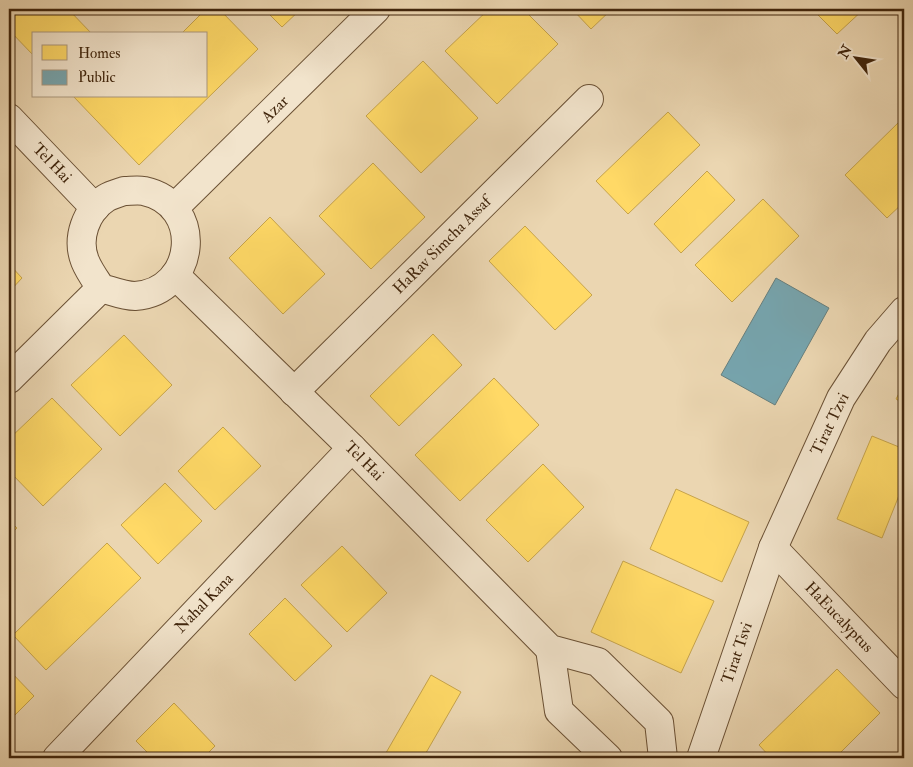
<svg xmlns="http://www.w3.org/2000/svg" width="913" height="767" font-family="'IM FELL Double Pica',serif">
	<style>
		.homes { fill: #ffd966; stroke: #c6a34b }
		.public { fill: #76a5af; stroke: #667f7e }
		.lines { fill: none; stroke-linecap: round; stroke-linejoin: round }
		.minor-casing { stroke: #6b5135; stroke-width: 30 }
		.tertiary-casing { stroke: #6b5135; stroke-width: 30 }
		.minor { stroke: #f2e4cc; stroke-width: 28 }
		.tertiary { stroke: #f2e4cc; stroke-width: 28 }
		.labels { text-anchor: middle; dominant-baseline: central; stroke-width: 5; stroke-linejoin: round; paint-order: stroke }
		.street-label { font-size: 16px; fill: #40250c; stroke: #f2e4cc }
	</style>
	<rect width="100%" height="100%" fill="#ebd6b1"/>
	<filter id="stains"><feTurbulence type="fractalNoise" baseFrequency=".004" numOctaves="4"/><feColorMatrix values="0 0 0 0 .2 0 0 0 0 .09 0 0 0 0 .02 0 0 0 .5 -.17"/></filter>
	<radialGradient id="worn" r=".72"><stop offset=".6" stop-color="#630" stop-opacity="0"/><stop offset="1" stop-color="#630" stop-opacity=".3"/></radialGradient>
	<g class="homes">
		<polygon points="9,9 68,9 92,34 34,34 34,56 9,30"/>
		<polygon points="206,9 219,9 258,49 139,165 73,96 206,96 206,34 181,34"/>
		<polygon points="264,9 301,9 282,27"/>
		<polygon points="489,9 523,9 558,44 497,104 445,51"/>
		<polygon points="572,9 612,9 591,29"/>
		<polygon points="812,9 864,9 837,34"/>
		<polygon points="423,61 478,118 421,173 366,116"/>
		<polygon points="668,112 700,145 628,214 596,181"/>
		<polygon points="901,120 904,123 904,202 887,218 845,175"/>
		<polygon points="373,163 425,217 371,269 319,216"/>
		<polygon points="707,171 735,200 681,253 654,224"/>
		<polygon points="763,199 799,236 732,302 695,265"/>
		<polygon points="270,217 325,274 283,314 229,258"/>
		<polygon points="525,226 592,295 555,330 489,261"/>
		<polygon points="9,264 22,278 9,292"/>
		<polygon points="433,334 462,365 399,426 370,396"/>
		<polygon points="124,335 172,385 120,436 71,385"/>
		<polygon points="494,378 539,425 460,501 415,455"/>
		<polygon points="904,384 904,404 896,399"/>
		<polygon points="52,398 102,449 43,506 9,471 9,439"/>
		<polygon points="223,427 261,466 215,510 178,471"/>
		<polygon points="872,436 904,449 904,483 882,538 837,519"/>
		<polygon points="543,464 584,507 528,562 486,520"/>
		<polygon points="165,483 202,521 158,564 121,525"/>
		<polygon points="676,489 749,522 722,582 650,549"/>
		<polygon points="9,520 17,528 9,536"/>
		<polygon points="107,543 141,578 46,670 13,635"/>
		<polygon points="342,546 387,593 347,632 301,585"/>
		<polygon points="623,561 714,601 681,673 591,632"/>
		<polygon points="285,598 332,646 295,681 249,634"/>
		<polygon points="837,669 880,713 836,757 837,758 771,758 759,745"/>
		<polygon points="9,670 34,696 9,721"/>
		<polygon points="431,675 461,692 423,758 383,758"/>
		<polygon points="174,703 215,746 203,758 153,758 136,741"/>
	</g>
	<polygon class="public" points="776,278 829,308 775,405 721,375"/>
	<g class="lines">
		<g class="minor-casing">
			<g id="minor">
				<polyline points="294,392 589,99"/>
				<polyline points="773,548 904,685"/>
				<polyline points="57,758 352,448"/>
				<polyline points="701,758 773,548 841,398 878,341 904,311"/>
			</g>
		</g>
		<g class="tertiary-casing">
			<g id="tertiary">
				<polyline points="9,118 95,208"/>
				<path d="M124,191C130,191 138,190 144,191C205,204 197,292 135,296C124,296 112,291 101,288C95,279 89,271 85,261C76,238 86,211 106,198C111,195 118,193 124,191Z"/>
				<polyline points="174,208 376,9"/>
				<polyline points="175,275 352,448 550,649 598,662 659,722 663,758"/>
				<polyline points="9,379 101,288"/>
				<polyline points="550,649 559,711 608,758"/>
			</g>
		</g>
		<use href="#minor" class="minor"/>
		<use href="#tertiary" class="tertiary"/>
	</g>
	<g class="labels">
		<g class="street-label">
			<text transform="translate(275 109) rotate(-45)">Azar</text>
			<text transform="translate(52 163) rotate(46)">Tel Hai</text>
			<text transform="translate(442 245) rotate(-45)">HaRav Simcha Assaf</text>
			<text transform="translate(830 424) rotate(-64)">Tirat Tzvi</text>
			<text transform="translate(364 461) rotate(45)">Tel Hai</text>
			<text transform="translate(204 603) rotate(-46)">Nahal Kana</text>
			<text transform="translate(839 617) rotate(46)">HaEucalyptus</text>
			<text transform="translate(737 653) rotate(-71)">Tirat Tsvi</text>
		</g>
	</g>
	<rect width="913" height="767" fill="none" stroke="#ebd6b1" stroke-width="30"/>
	<rect x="10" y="10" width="893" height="747" fill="none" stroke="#40250c" stroke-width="2.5"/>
	<rect x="15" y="15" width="883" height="737" fill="none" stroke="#40250c"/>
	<rect x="32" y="32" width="175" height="65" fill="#f2e4cc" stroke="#ab987f"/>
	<rect x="42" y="45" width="25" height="15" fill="#ffd966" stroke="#ab987f"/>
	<text x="78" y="58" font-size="15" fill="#40250c">Homes</text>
	<rect x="42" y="70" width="25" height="15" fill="#76a5af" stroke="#ab987f"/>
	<text x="78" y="82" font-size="15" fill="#40250c">Public</text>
	<g transform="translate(856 58) rotate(300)" stroke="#f2e4cc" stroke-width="4" paint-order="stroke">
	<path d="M0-4L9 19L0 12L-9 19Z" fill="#40250c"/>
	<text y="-8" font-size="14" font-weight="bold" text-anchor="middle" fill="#40250c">N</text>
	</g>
	<rect width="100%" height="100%" filter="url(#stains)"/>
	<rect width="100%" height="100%" fill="url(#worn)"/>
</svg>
